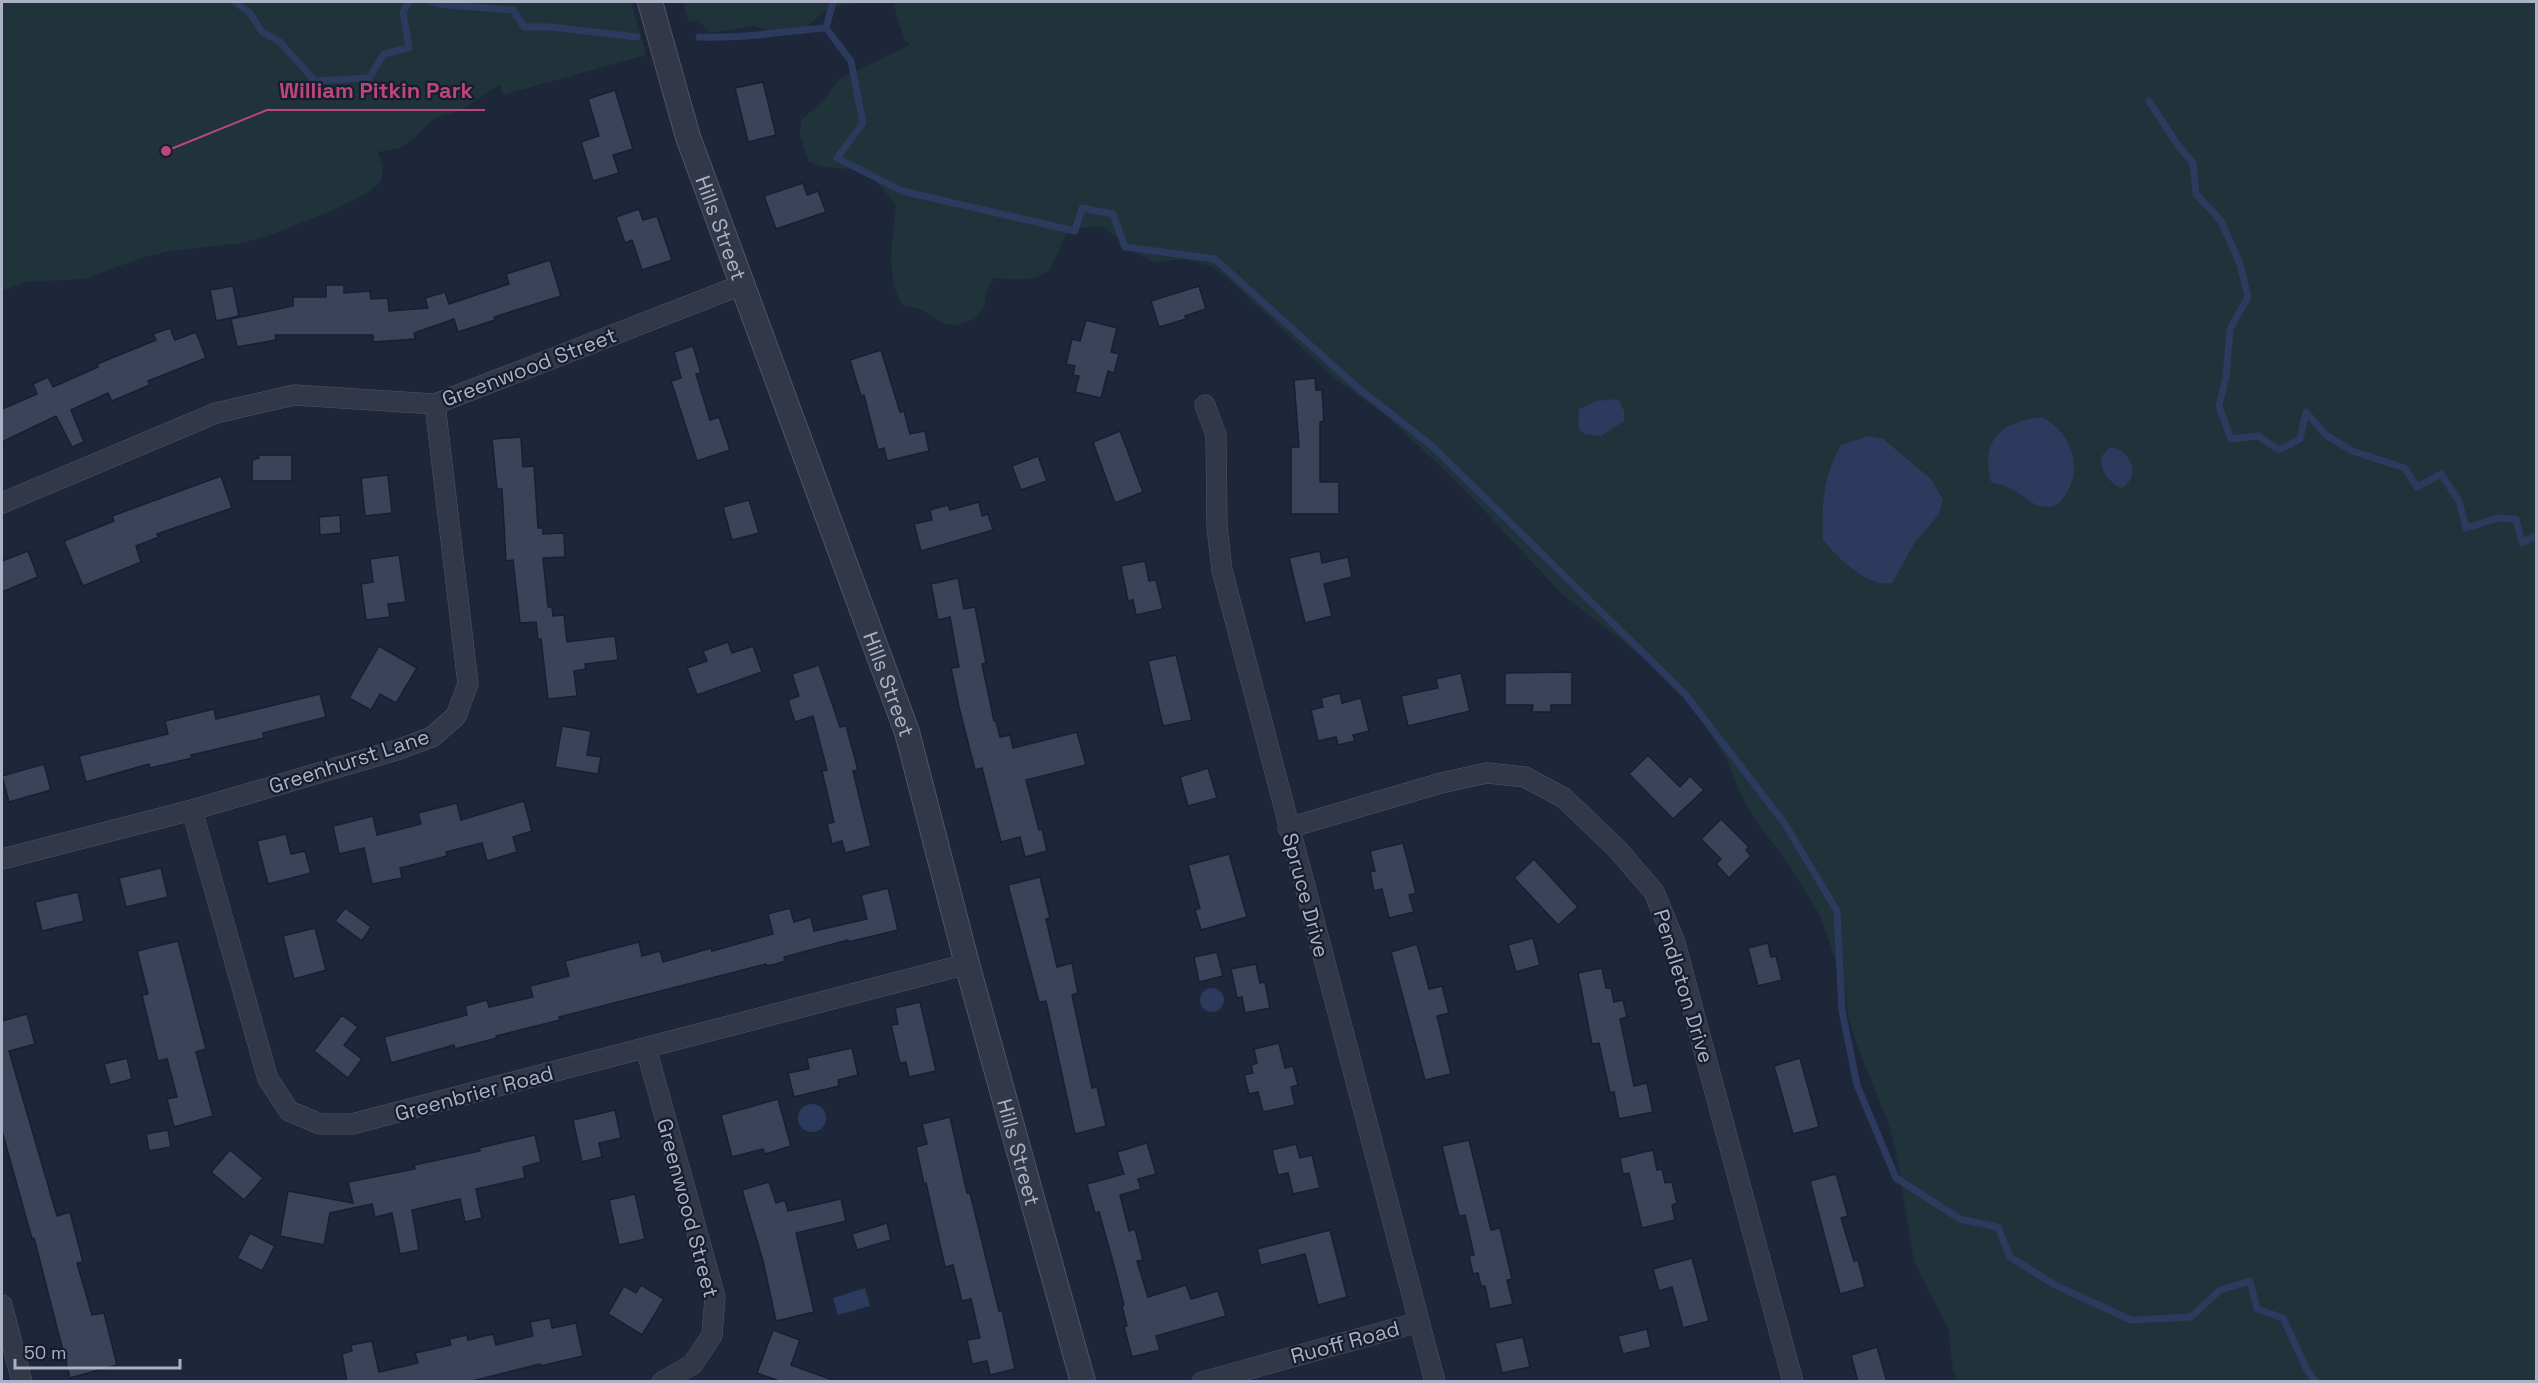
<svg xmlns="http://www.w3.org/2000/svg" width="2538" height="1383" font-family="'Space Grotesk',sans-serif">
	<style>
		.green { fill: #20333a }
		.water { fill: #2c3a5e }
		.lines { fill: none; stroke-linecap: round; stroke-linejoin: round }
		.stream { stroke: #2c3a5e; stroke-width: 7 }
		.building { fill: #3a4359; stroke: #191f30; stroke-width: 1.5 }
		.minor-casing { stroke: #4f5567; stroke-width: 21 }
		.tertiary-casing { stroke: #4f5567; stroke-width: 26 }
		.minor { stroke: #323849; stroke-width: 20 }
		.tertiary { stroke: #323849; stroke-width: 24 }
		.labels { text-anchor: middle; dominant-baseline: central; stroke-width: 4.5; stroke-linejoin: round; paint-order: stroke }
		.street-label { font-size: 21px; fill: #acb2c6; stroke: #171d2e }
		.leader { fill: none; stroke: #bb467b; stroke-width: 2 }
		.callout-dot { fill: #bb467b; stroke: #171d2e; stroke-width: 2 }
		.callout-label { font-size: 22px; text-anchor: middle; font-weight: bold; fill: #bb467b; stroke: #171d2e; stroke-width: 4.5; stroke-linejoin: round; paint-order: stroke }
	</style>
	<rect width="100%" height="100%" fill="#1e2639"/>
	<g class="green">
		<polygon points="2,2 631,2 646,55 503,95 500,84 462,110 434,118 413,139 400,148 378,152 383,167 381,181 370,191 338,208 270,235 242,243 170,251 142,258 84,279 25,282 2,291"/>
		<polygon points="683,2 867,2 837,6 823,12 799,33 784,35 755,26 710,33 698,20 689,22"/>
		<path d="M893,2H2536V1381H1958L1953,1369L1948,1328L1914,1262L1897,1156L1888,1122L1856,1043L1848,1016L1845,987L1820,915L1789,865L1754,818L1740,792L1729,764L1699,714L1681,690L1658,669L1562,594L1459,484L1384,414L1335,379L1236,286L1213,267L1184,259L1153,262L1125,245L1103,227L1072,228C1060,241 1060,250 1052,265C1043,284 1011,279 994,278L986,292L984,307L974,319L959,325L944,324L918,308L903,305C884,277 893,238 896,206C884,190 872,171 849,169C832,167 824,170 808,161L800,134L801,120L823,101L841,78L910,45L904,40Z"/>
	</g>
	<g class="water">
		<polygon points="1618,399 1624,411 1624,421 1601,436 1584,434 1578,427 1579,409 1596,401"/>
		<path d="M2041,417C2070,431 2084,466 2066,494C2062,500 2058,507 2049,507C2034,508 2026,497 2013,490C2006,486 1998,484 1991,482C1980,439 2002,422 2041,417Z"/>
		<path d="M1869,436L1883,439L1931,479L1943,500L1939,514L1915,542L1892,583C1865,587 1839,558 1823,540C1822,503 1822,479 1841,445Z"/>
		<path d="M2113,447C2131,453 2142,475 2122,488C2112,486 2097,468 2102,456C2104,453 2107,450 2109,448Z"/>
		<circle cx="1212" cy="1000" r="12"/>
		<circle cx="812" cy="1118" r="14"/>
		<polygon points="865,1288 870,1306 838,1315 833,1298"/>
	</g>
	<g class="lines">
		<g class="stream">
			<polyline points="235,2 250,13 262,32 280,42 315,81 369,78 384,54 409,48 403,12 409,2"/>
			<polyline points="431,2 446,5 513,10 524,27 551,27 637,37"/>
			<polyline points="833,2 826,28 851,61 863,123 837,158 902,191 1075,231 1082,208 1113,214 1125,247 1215,259 1358,388 1432,446 1685,694 1785,824 1837,911 1842,1011 1857,1085 1896,1178 1960,1219 1998,1227 2010,1257 2055,1285 2131,1320 2191,1317 2220,1290 2250,1281 2257,1309 2283,1318 2307,1370 2316,1382"/>
			<path d="M699,37C741,39 784,31 826,28"/>
			<polyline points="2149,101 2177,144 2193,163 2196,194 2221,221 2240,264 2248,297 2230,329 2226,377 2219,406 2231,439 2258,436 2279,450 2300,439 2306,412 2326,435 2352,451 2405,468 2417,487 2441,474 2459,501 2466,528 2498,518 2516,519 2522,543 2536,536"/>
		</g>
	</g>
	<g class="building">
		<polygon points="763,82 776,135 748,142 735,88"/>
		<polygon points="615,90 633,149 613,155 619,173 593,181 581,142 599,136 588,99"/>
		<polygon points="803,183 807,195 818,191 826,212 776,229 764,196"/>
		<polygon points="639,209 643,220 657,216 672,260 642,270 632,240 625,243 616,217"/>
		<polygon points="550,260 561,296 494,317 495,320 458,332 454,319 414,333 415,339 373,342 373,335 275,335 276,340 237,347 231,319 293,306 293,297 326,297 326,285 344,285 344,293 370,291 371,299 388,298 389,311 428,308 425,298 445,292 449,304 509,284 506,274"/>
		<polygon points="233,286 239,316 216,321 210,290"/>
		<polygon points="1199,286 1206,309 1185,316 1186,319 1159,327 1151,301"/>
		<polygon points="1086,320 1117,328 1111,352 1119,354 1114,373 1108,371 1101,398 1075,392 1079,376 1073,375 1075,366 1066,364 1072,339 1080,341"/>
		<polygon points="170,328 175,340 196,332 206,358 148,381 150,385 112,401 108,393 71,410 84,442 72,447 56,416 2,442 2,409 37,394 33,384 48,377 53,387 98,367 97,364 156,340 153,334"/>
		<polygon points="693,346 701,373 696,374 710,420 719,417 730,450 697,461 671,381 681,378 674,352"/>
		<polygon points="881,350 900,412 904,411 910,434 925,431 929,451 887,461 884,448 878,450 864,395 861,396 850,360"/>
		<polygon points="1315,378 1316,390 1322,390 1324,421 1320,422 1320,482 1339,482 1339,514 1291,514 1291,447 1299,447 1294,380"/>
		<polygon points="1120,431 1143,492 1115,503 1093,442"/>
		<polygon points="521,437 523,467 534,466 538,528 543,528 543,534 564,533 565,557 543,558 548,607 552,607 553,616 564,615 567,642 615,636 618,660 585,664 586,669 574,671 577,696 548,699 541,639 538,639 536,622 520,623 513,560 506,561 502,489 497,489 492,439"/>
		<polygon points="258,455 292,455 292,481 252,481 252,460 259,458"/>
		<polygon points="1038,456 1047,481 1021,490 1012,466"/>
		<polygon points="388,475 392,513 365,516 361,478"/>
		<polygon points="221,476 232,508 157,534 159,537 136,546 141,562 83,586 64,541 114,521 112,516"/>
		<polygon points="749,500 759,533 732,540 723,507"/>
		<polygon points="979,502 982,516 988,514 993,530 921,551 914,524 932,520 930,510 948,505 950,510"/>
		<polygon points="340,515 341,533 320,535 319,517"/>
		<polygon points="28,551 38,577 2,592 2,561"/>
		<polygon points="1320,551 1322,563 1348,557 1352,577 1324,584 1332,616 1305,623 1289,558"/>
		<polygon points="399,555 406,602 388,604 390,617 366,620 361,584 373,582 370,559"/>
		<polygon points="1145,561 1149,581 1156,580 1163,609 1136,615 1133,600 1128,601 1121,566"/>
		<polygon points="958,578 964,609 975,607 986,663 982,664 994,721 996,721 1000,737 1010,735 1013,748 1077,732 1086,765 1026,780 1039,830 1042,829 1047,851 1025,857 1020,837 1001,842 982,768 975,770 959,707 951,668 959,667 950,617 938,620 931,584"/>
		<polygon points="728,642 732,653 753,646 762,672 697,695 687,668 707,661 703,651"/>
		<polygon points="379,646 417,668 396,703 380,694 371,710 349,698"/>
		<polygon points="1176,655 1192,720 1163,726 1148,661"/>
		<polygon points="819,665 840,727 846,726 858,770 853,771 871,846 845,853 842,841 832,844 827,824 834,822 822,771 827,770 813,716 795,722 788,700 799,696 792,674"/>
		<polygon points="1572,672 1572,705 1551,705 1551,712 1532,712 1533,705 1505,705 1505,673"/>
		<polygon points="1461,673 1470,711 1408,726 1401,696 1438,688 1436,679"/>
		<polygon points="1340,693 1342,703 1361,698 1369,731 1353,735 1355,741 1338,745 1336,737 1318,741 1311,710 1323,707 1321,698"/>
		<polygon points="320,694 326,717 263,733 264,738 191,755 192,758 150,768 149,764 86,782 79,756 168,734 165,721 214,709 216,719"/>
		<polygon points="562,726 591,731 587,755 601,757 598,774 555,767"/>
		<polygon points="1648,755 1680,787 1690,776 1704,790 1673,819 1629,774"/>
		<polygon points="44,764 51,790 9,802 2,776"/>
		<polygon points="1208,768 1217,798 1188,806 1180,777"/>
		<polygon points="524,801 532,831 513,837 517,852 487,861 482,843 446,852 447,856 400,868 402,878 372,884 364,848 339,854 333,826 373,816 377,835 421,824 418,813 457,803 461,820"/>
		<polygon points="1721,819 1749,847 1746,850 1751,856 1729,878 1716,864 1721,859 1701,839"/>
		<polygon points="286,834 291,854 305,851 311,873 268,884 257,841"/>
		<polygon points="1403,843 1416,893 1409,895 1414,912 1389,918 1382,889 1374,891 1370,872 1375,871 1370,851"/>
		<polygon points="1229,854 1247,917 1201,930 1195,910 1200,908 1188,865"/>
		<polygon points="1534,859 1578,907 1558,925 1514,878"/>
		<polygon points="161,868 168,897 126,907 119,878"/>
		<polygon points="1040,877 1050,918 1046,919 1057,967 1072,963 1078,993 1072,995 1092,1088 1097,1087 1106,1126 1075,1134 1046,1001 1039,1002 1008,885"/>
		<polygon points="888,888 898,930 848,942 848,940 784,957 785,961 776,964 767,966 766,964 559,1017 560,1020 496,1036 497,1038 455,1049 454,1045 391,1063 384,1037 467,1015 465,1006 487,1000 489,1007 533,997 530,986 569,976 565,961 639,942 642,956 660,951 663,962 711,948 712,951 773,934 768,914 790,908 794,922 811,917 814,931 867,919 861,895"/>
		<polygon points="78,892 84,921 42,931 35,902"/>
		<polygon points="345,908 371,927 362,941 335,921"/>
		<polygon points="315,928 326,970 294,979 283,936"/>
		<polygon points="1533,938 1540,965 1516,972 1508,945"/>
		<polygon points="178,941 206,1049 196,1052 213,1116 174,1127 167,1099 177,1097 167,1059 158,1061 142,995 148,994 137,951"/>
		<polygon points="1768,943 1771,957 1776,956 1782,980 1758,986 1748,948"/>
		<polygon points="1417,944 1429,989 1442,986 1449,1013 1437,1016 1451,1074 1425,1080 1391,952"/>
		<polygon points="1217,952 1223,976 1199,982 1194,957"/>
		<polygon points="1256,964 1260,983 1265,982 1270,1008 1245,1013 1242,997 1237,998 1231,969"/>
		<polygon points="1602,968 1606,988 1611,988 1614,1002 1623,1000 1627,1017 1620,1019 1634,1086 1647,1083 1653,1112 1619,1119 1614,1092 1610,1093 1599,1043 1592,1044 1578,973"/>
		<polygon points="920,1002 936,1071 909,1077 906,1062 900,1063 891,1025 898,1024 895,1008"/>
		<polygon points="27,1014 35,1044 9,1051 57,1216 70,1212 83,1262 77,1263 92,1315 104,1313 117,1365 70,1378 34,1238 32,1239 2,1131 2,1021"/>
		<polygon points="342,1015 358,1027 344,1045 362,1059 348,1078 314,1051"/>
		<polygon points="1279,1043 1285,1068 1293,1066 1298,1085 1291,1087 1295,1105 1263,1112 1258,1092 1249,1094 1244,1075 1253,1073 1251,1065 1257,1063 1254,1049"/>
		<polygon points="852,1048 858,1075 838,1080 839,1086 794,1097 788,1073 809,1069 807,1058"/>
		<polygon points="127,1058 132,1079 110,1085 104,1064"/>
		<polygon points="1800,1058 1819,1127 1793,1134 1774,1066"/>
		<polygon points="778,1099 791,1146 765,1154 763,1149 732,1157 721,1115"/>
		<polygon points="615,1110 621,1138 599,1143 602,1157 582,1162 573,1120"/>
		<polygon points="950,1117 967,1193 970,1193 999,1311 1002,1310 1015,1369 990,1375 987,1361 972,1364 967,1340 980,1338 971,1299 962,1301 953,1265 945,1267 926,1183 924,1184 916,1147 927,1144 922,1124"/>
		<polygon points="168,1130 171,1147 149,1151 146,1134"/>
		<polygon points="535,1135 541,1162 523,1167 525,1178 476,1189 482,1218 465,1222 460,1199 412,1210 419,1250 400,1254 392,1213 375,1217 372,1204 330,1213 324,1245 280,1236 288,1191 353,1203 348,1182 415,1169 414,1165 480,1151 479,1148"/>
		<polygon points="1469,1140 1491,1230 1500,1228 1512,1279 1507,1280 1513,1304 1490,1309 1485,1286 1481,1286 1478,1273 1473,1274 1469,1256 1474,1255 1465,1215 1459,1216 1442,1146"/>
		<polygon points="1147,1143 1156,1174 1138,1179 1141,1189 1120,1195 1129,1231 1135,1229 1143,1260 1137,1261 1148,1297 1186,1285 1191,1299 1218,1291 1226,1316 1156,1336 1160,1350 1132,1357 1124,1327 1127,1326 1122,1306 1124,1305 1113,1262 1099,1212 1095,1213 1087,1184 1124,1174 1117,1152"/>
		<polygon points="1296,1144 1300,1158 1312,1155 1320,1188 1293,1194 1288,1173 1278,1175 1272,1150"/>
		<polygon points="230,1150 263,1178 244,1200 211,1172"/>
		<polygon points="1653,1150 1657,1170 1662,1169 1665,1183 1672,1182 1677,1203 1672,1205 1675,1220 1642,1228 1629,1173 1623,1174 1620,1158"/>
		<polygon points="1836,1174 1848,1216 1841,1218 1854,1261 1858,1260 1865,1287 1840,1294 1810,1181"/>
		<polygon points="769,1182 776,1203 785,1200 788,1211 841,1199 846,1221 796,1233 814,1312 776,1321 763,1261 742,1190"/>
		<polygon points="635,1194 645,1239 619,1245 609,1200"/>
		<polygon points="887,1223 891,1240 857,1250 852,1234"/>
		<polygon points="1330,1230 1347,1297 1318,1305 1305,1254 1261,1265 1257,1249"/>
		<polygon points="250,1233 275,1246 262,1271 237,1258"/>
		<polygon points="1692,1258 1709,1321 1683,1328 1672,1287 1659,1291 1653,1269"/>
		<polygon points="641,1285 664,1299 642,1335 608,1314 624,1286 636,1293"/>
		<polygon points="550,1318 552,1328 576,1323 583,1356 540,1366 540,1364 468,1382 347,1382 342,1354 352,1351 351,1345 372,1341 379,1372 418,1363 415,1353 451,1345 449,1339 467,1335 468,1340 493,1334 496,1345 533,1336 530,1322"/>
		<polygon points="1647,1329 1651,1347 1623,1354 1618,1336"/>
		<polygon points="773,1330 800,1340 791,1365 830,1379 830,1382 782,1382 757,1373"/>
		<polygon points="1523,1337 1530,1367 1502,1373 1495,1343"/>
		<polygon points="1877,1347 1887,1382 1858,1382 1851,1355"/>
	</g>
	<g class="lines">
		<g class="minor-casing">
			<g id="minor">
				<polyline points="1205,405 1216,435 1217,527 1222,570 1435,1382"/>
				<polyline points="2,503 216,413 294,395 435,404 744,284"/>
				<polyline points="192,810 268,1079 289,1111 320,1124 352,1124 967,964"/>
				<polyline points="1288,828 1441,783 1487,773 1525,777 1564,798 1618,850 1654,892 1675,943 1793,1382"/>
				<polyline points="2,859 192,810 397,750 432,737 456,716 468,684 435,404"/>
				<polyline points="646,1048 715,1297 712,1335 693,1364 662,1382"/>
				<polyline points="2,1305 22,1382"/>
				<polyline points="1202,1382 1419,1322"/>
			</g>
		</g>
		<g class="tertiary-casing">
			<g id="tertiary">
				<path id="s1" d="M650,2L688,137L907,732L967,964L1083,1382"/>
			</g>
		</g>
		<use href="#minor" class="minor"/>
		<use href="#tertiary" class="tertiary"/>
	</g>
	<g class="labels">
		<g class="street-label">
			<text stroke="none"><textPath href="#s1" startOffset="237">Hills Street</textPath></text>
			<text transform="translate(529 367) rotate(-21)">Greenwood Street</text>
			<text stroke="none"><textPath href="#s1" startOffset="723">Hills Street</textPath></text>
			<text transform="translate(349 761) rotate(-18)">Greenhurst Lane</text>
			<text transform="translate(1306 895) rotate(75)">Spruce Drive</text>
			<text transform="translate(1684 986) rotate(73)">Pendleton Drive</text>
			<text transform="translate(474 1093) rotate(-15)">Greenbrier Road</text>
			<text stroke="none"><textPath href="#s1" startOffset="1209">Hills Street</textPath></text>
			<text transform="translate(688 1208) rotate(75)">Greenwood Street</text>
			<text transform="translate(1345 1342) rotate(-15)">Ruoff Road</text>
		</g>
	</g>
	<path class="leader" d="M166 151L267 110H485"/>
	<circle class="callout-dot" cx="166" cy="151" r="6"/>
	<g class="callout-label">
		<text x="376" y="98">William Pitkin Park</text>
	</g>
	<rect width="2538" height="1383" fill="none" stroke="#acb2c6" stroke-width="6"/>
	<path d="M15 1359v9h165v-9" fill="none" stroke="#acb2c6" stroke-width="3"/>
	<text x="24" y="1359" font-size="18" fill="#acb2c6" stroke="#171d2e" stroke-width="4.5" paint-order="stroke">50 m</text>
</svg>
